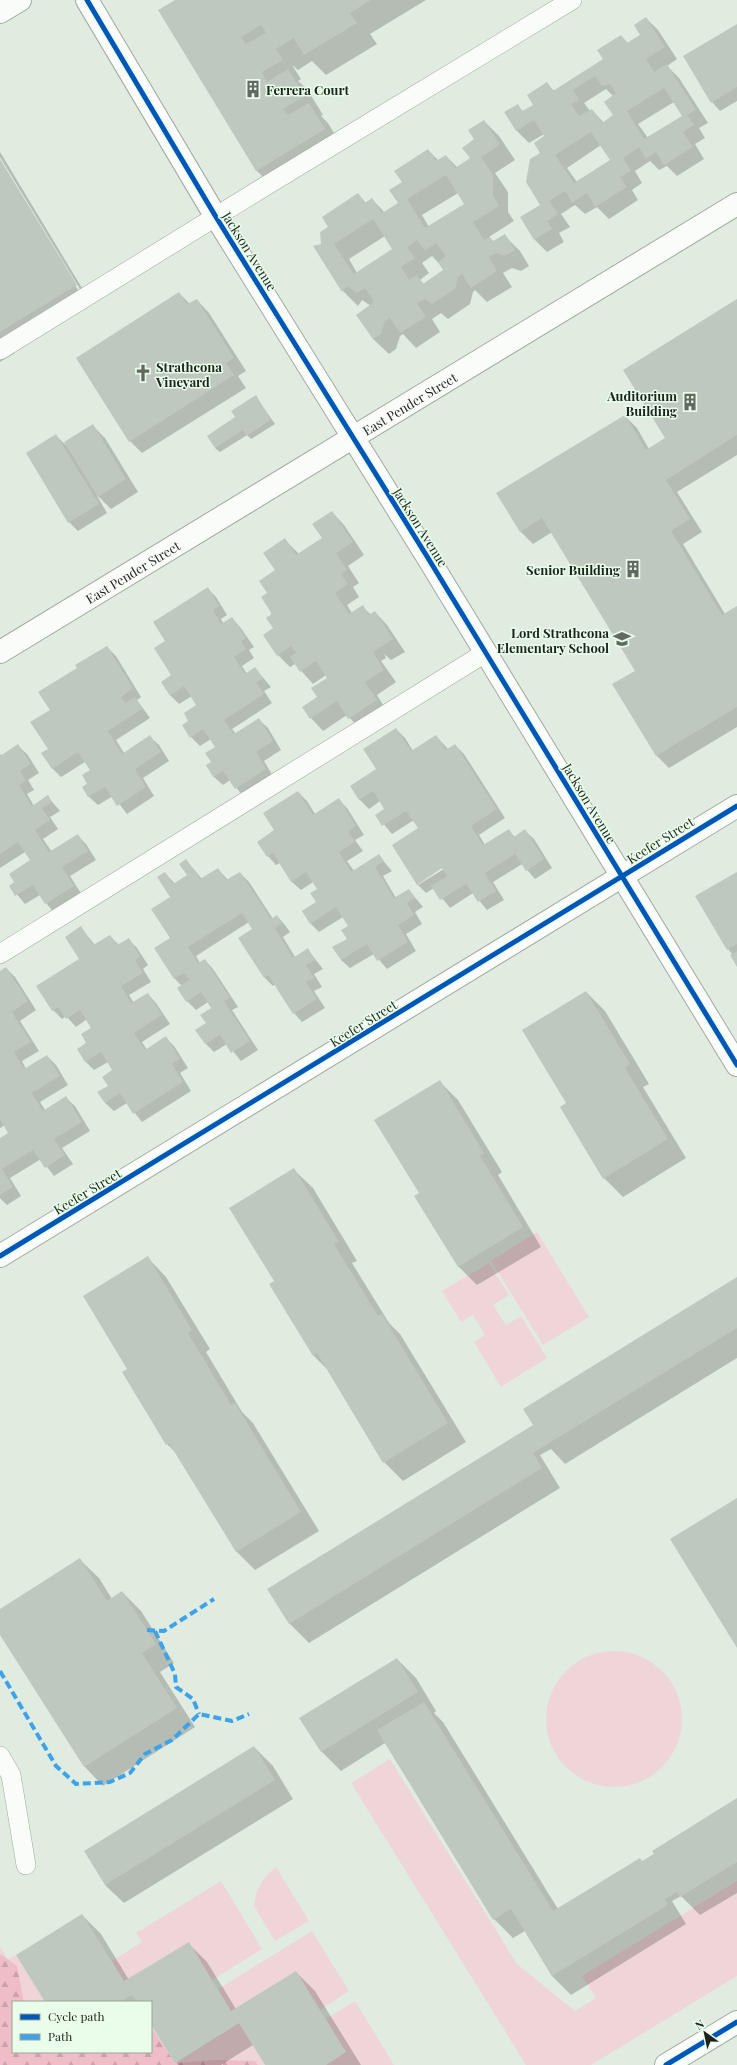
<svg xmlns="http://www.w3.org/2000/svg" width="737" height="2065" font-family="'Playfair Display',serif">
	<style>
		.green { fill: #f0d5d8 }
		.forest { fill: url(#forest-firs) }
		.shadow { fill: #0003; fill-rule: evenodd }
		.building { fill: #bfc8bf; fill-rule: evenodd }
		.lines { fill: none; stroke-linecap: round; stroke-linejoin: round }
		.lane-casing { stroke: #a1a9a1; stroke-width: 20 }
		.street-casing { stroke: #a1a9a1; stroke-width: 24 }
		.primary-casing { stroke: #a1a9a1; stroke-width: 24 }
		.lane { stroke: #fafcfa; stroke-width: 19 }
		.street { stroke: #fafcfa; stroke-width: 22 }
		.primary { stroke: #fafcfa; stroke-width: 22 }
		.quiet { stroke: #3da2ea; stroke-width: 4; stroke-dasharray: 8 4; stroke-linecap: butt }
		.cycleway-casing { stroke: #eafdea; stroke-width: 8 }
		.cycleway { stroke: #0057b8; stroke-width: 5 }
		.labels { text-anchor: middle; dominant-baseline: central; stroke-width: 3; stroke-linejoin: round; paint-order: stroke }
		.poi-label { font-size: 13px; font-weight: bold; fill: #1c231c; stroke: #eafdea; text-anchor: end }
		.street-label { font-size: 13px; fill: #1c231c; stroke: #eafdea }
	</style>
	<defs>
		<pattern id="forest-firs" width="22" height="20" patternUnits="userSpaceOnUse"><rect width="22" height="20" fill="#eebdc7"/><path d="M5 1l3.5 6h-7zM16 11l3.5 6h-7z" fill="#cca2aa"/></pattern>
	</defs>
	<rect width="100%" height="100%" fill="#e1ece1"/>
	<g class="green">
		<polygon points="537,1232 589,1317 543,1345 491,1261"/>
		<polygon points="489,1263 509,1295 493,1305 506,1325 521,1316 547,1358 501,1387 474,1342 485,1335 473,1315 461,1322 442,1291"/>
		<circle cx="614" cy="1719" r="68"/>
		<polygon points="390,1759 517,1964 575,2011 596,1998 582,1976 737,1881 737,1976 591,2065 526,2065 351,1783"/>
		<path d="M276,1867L309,1921L275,1941L254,1906C256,1888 262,1878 276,1867Z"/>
		<polygon points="221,1881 262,1949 212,1980 189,1942 124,1981 112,1961 142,1942 136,1933"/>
		<polygon points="312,1931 349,1991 320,2010 296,1971 231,2011 218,1989"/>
		<polygon points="0,1947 8,1959 16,1955 45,2002 13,2002 13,2052 151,2052 151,2025 175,2063 239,2023 265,2065 0,2065"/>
		<polygon points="355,2001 394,2065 326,2065 346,2052 326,2019"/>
	</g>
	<polygon class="forest" points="0,1954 17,1966 24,2002 13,2002 13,2052 151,2052 151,2027 175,2063 216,2060 255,2061 258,2065 0,2065"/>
	<g class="shadow">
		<polygon points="177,0 426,0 370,34 377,44 326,75 312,61 298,70 292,65 301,79 298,81 307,89 323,115 321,116 328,123 343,148 275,189 256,170"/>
		<path d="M646,18L658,30L677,59L667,66L679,78L708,123L699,128L705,138L695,144L704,159L677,176L667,166L659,170L650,161L635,171L642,183L632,190L638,200L609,219L597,207L585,214L575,205L561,214L570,227L559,233L564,242L547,252L535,240L541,205L542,153L545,136L544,134L529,143L517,131L506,113L517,106L524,112L534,106L547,83L554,91L605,59L621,36L628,43L641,35ZM606,89L613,96L614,116L604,123L592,110L590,111L584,103ZM674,102L683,116L648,138L638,124ZM601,145L611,161L577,182L567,168Z"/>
		<polygon points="737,25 737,101 720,111 712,102"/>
		<path d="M484,121L499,136L515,160L495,173L508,192V212L514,221L489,237L494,242L505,236L520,251L529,266L521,271L512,268L503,273L512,287L487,302L475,290L473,292L470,304L448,319L441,313L432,319L440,332L416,348L403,334L400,336L396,349L389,354L373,339L358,315L371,306L362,300L358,306L343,291L314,246L322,245L330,227L358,194L366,203L372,199L385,213L399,203L403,183L428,150L439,161L446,156L458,168L471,159L476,139ZM458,193L465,205L429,227L422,215ZM385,236L393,249L357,273L349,259ZM432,256L445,270L424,284L420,280L429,273L422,263Z"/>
		<polygon points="0,152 88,298 10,345 15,353 0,362 0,161 78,290 80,289 0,157"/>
		<polygon points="179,293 190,304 197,300 209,313 246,371 238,376 246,388 142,453 130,441"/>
		<polygon points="737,300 737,455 677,492 702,532 683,544 725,614 737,607 737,727 669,768 657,756 613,684 636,671 552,532 533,544 520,531 625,416 637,428 649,449 666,438"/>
		<polygon points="256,397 275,424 251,439 247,435 220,452 215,448 236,417"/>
		<polygon points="93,426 105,438 138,492 111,509 96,494 107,513 78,531 69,522 56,436 67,446"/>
		<polygon points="332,512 344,525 364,555 348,566 359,583 353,587 359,597 347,605 352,613 363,607 371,615 375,612 387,625 405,652 391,660 384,654 386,658 381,661 396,682 377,695 388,713 361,730 347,715 323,731 311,718 328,679 326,675 313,684 295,664 290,667 278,655 268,594 285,540 299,554 323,538"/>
		<polygon points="208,589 216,597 227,615 221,619 223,623 232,618 240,627 254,647 249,650 254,658 242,666 247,674 255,668 271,687 264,691 272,703 232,729 236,734 259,720 268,728 281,750 264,761 274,778 244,797 230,780 223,785 214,777 207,766 212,762 216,747 211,739 200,746 191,737 190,722 198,706 192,696 179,704 170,695 172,676 166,641"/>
		<polygon points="107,647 116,656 141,697 137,700 150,718 116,740 124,753 150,737 159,745 169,761 143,778 154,796 127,814 113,796 98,805 89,797 83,788 89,784 91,770 85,762 61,777 52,768 49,749 51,710 78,669"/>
		<polygon points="396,729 405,738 413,751 436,736 448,749 455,745 464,754 505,818 479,835 485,845 508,830 515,837 525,831 534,839 552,868 535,879 522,864 493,882 504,900 487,910 473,893 450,908 434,888 426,893 418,885 447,867 446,865 418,883 418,885 393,846 419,829 414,820 392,834 376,815 386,809 380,801 369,809 360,800 351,786 377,769"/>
		<polygon points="18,746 27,754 39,773 28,780 34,790 27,794 34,806 48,797 60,811 50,817 58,829 43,839 52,852 77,835 86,844 96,860 70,876 82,895 54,913 40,895 25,904 10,886 16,882 31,861 25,852 0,868 0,754 2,756"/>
		<polygon points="298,792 307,801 315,814 338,799 347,808 364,835 355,840 363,851 347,861 354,871 379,856 392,871 383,876 396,898 409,890 423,907 415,912 422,924 406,934 416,951 387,969 374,954 350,968 341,960 348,939 349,926 343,917 319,932 311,924 303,911 317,902 318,890 313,882 301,890 292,882 280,863 276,865 268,856 276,831"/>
		<polygon points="186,860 202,879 218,869 228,880 240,873 249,882 273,919 277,916 285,925 290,932 283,937 295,957 308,950 323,969 314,974 322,987 314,991 325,1008 302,1022 294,1013 275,984 273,986 264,977 254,929 249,922 196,956 200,963 205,960 213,969 238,1007 232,1010 258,1050 241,1061 227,1044 214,1052 206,1044 197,1030 207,1024 212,1008 208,1002 196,1010 187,1001 178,988 182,986 175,979 156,948 171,938 171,897 165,873 175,884 188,875"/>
		<polygon points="737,873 737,965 733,955 728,949"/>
		<polygon points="81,928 95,945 110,936 119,945 129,940 137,948 148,965 143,969 151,982 129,995 134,1003 148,994 156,1003 170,1024 142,1042 147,1050 166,1038 174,1046 188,1068 180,1073 191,1091 142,1122 127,1103 114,1111 105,1103 114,1071 108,1062 94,1070 86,1062 78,1049 88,1043 92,1028 87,1019 76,1027 66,1016 62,1019 53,1010 80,959"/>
		<polygon points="6,968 15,977 36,1010 20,1021 39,1051 22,1061 26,1069 47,1056 56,1065 68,1085 40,1102 45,1110 66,1098 75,1106 90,1131 62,1148 73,1164 54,1176 41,1159 10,1178 21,1196 7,1205 0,1198 0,1139 9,1133 5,1125 0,1128 0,972"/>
		<polygon points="586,992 605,1011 649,1084 643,1087 686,1158 623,1197 604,1178 567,1104"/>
		<polygon points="439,1081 458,1100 502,1172 498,1175 541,1247 477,1285 458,1266 420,1193"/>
		<polygon points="294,1170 313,1188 357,1261 352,1263 389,1323 400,1334 466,1442 403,1481 384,1462 328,1370 313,1355 275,1281"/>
		<polygon points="148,1258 166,1277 210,1349 206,1352 242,1412 253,1423 319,1531 255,1570 236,1551 178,1455 167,1444 129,1369"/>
		<polygon points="737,1279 737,1358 565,1464 551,1449 540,1455 560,1488 309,1643 290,1624 268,1589 534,1425"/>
		<polygon points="80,1560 99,1578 112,1599 122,1592 141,1611 174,1663 160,1672 195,1727 103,1786 85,1767 0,1633 0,1611"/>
		<polygon points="397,1659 416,1678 436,1711 434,1713 443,1722 558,1909 642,1862 737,1800 737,1893 700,1915 681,1896 672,1901 686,1924 571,1995 552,1976 525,1931 513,1938 494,1919 385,1743 341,1771 322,1752 301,1718"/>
		<polygon points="254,1747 273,1766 293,1799 124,1903 105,1885"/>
		<polygon points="82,1915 101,1934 129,1980 188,1943 207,1962 236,2009 296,1972 315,1991 361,2065 266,2065 253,2045 221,2065 178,2065 151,2023 151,2002 46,2002"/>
	</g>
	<g class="building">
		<path d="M175,0H371L350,13L357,23L304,55L294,38L276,49L283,60L262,72L267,82L288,69L305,96L283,109L288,115L309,103L325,129L256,171L158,10ZM261,25L266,33L246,44L241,37Z"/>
		<path d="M646,17L665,47L646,59L654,72L667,64L696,110L687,115L694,125L683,132L693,147L664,165L656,152L646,159L639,147L623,158L631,171L620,177L627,187L595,207L587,193L572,203L565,191L549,201L558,214L547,221L552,229L534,240L520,217L540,205L526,182L530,159L540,153L534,143L544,136L534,120L516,131L504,112L518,104L522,111L533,105L527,95L547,82L553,91L603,59L597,50L621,35L627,43L640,35L634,25ZM595,76L602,86L610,84L616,93L604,102L613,115L602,123L592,109L579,116L571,104L579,100L573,90ZM664,88L682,116L644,139L627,111ZM591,132L610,160L574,183L555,155Z"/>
		<polygon points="737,24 737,87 711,103 683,56"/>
		<path d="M484,120L500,145L481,157L493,175V195L499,206L473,222L484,240L490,237L493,241L505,234L515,250L505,256L496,253L489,257L497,271L471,288L462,274L458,277L455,289L432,304L425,299L417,303L426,317L400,333L390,318L385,321L381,334L373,339L356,315L374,302L365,288L357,293L347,286L342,292L313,246L321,244L320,232L328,227L322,217L358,193L365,203L372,198L382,213L398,203L389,190L402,182L394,171L428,149L436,161L446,155L455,168L470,158L462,148L474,139L468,130ZM446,175L464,204L425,228L407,199ZM373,219L392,249L354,274L334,244ZM417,240L425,251L436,243L446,256L438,262L443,270L423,284L417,275L409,280L401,267L415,258L407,247Z"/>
		<polygon points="0,159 77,285 0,332"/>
		<polygon points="179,292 187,304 197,299 234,358 226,363 234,375 129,442 76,358"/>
		<polygon points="737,299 737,435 666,480 690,519 671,531 722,615 737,606 737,707 656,756 612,684 635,671 542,518 520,532 496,493 625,415 646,450 665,438 623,370"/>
		<polygon points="256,395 271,420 246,436 243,430 215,448 207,436 235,417 231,411"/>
		<polygon points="93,424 126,479 98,497 64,442"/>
		<polygon points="56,434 99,504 68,523 26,453"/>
		<polygon points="332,511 353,542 336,553 347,570 341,574 348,584 335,593 349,614 363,605 369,615 375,611 393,639 373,652 384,670 365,682 377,700 348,719 337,701 310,719 302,707 317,697 311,688 327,678 316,661 300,672 290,657 296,653 291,646 277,656 263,635 273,628 266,618 272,614 261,597 267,593 259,581 275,570 263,553 285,538 296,555 322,538 312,524"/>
		<polygon points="208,587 219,606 213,610 221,624 232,617 246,638 241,641 246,649 234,657 245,674 255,667 263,678 256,682 264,694 224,720 234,734 259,718 273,741 256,752 266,769 235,789 223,771 213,777 206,765 211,762 205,753 215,747 203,729 190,738 182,725 188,721 184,713 196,705 184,686 170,696 161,682 171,675 154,648 165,641 153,622"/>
		<polygon points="107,646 133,688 121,697 125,703 135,697 142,709 108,731 122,754 150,735 161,752 135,769 146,787 117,806 105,787 88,797 82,787 87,784 82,775 90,770 78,752 52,769 41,753 48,749 30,722 50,710 38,692 77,668 75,665"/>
		<polygon points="396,728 411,751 436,735 446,750 455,744 497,809 471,826 483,845 509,829 514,837 525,829 544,859 526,871 515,854 485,873 496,891 478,902 466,884 440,900 431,886 447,876 442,868 417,885 392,845 418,828 406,811 382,826 375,815 384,809 373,791 359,800 350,786 376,769 363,749"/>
		<polygon points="18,744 31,764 20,771 26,781 19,785 32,806 48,795 52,802 42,808 50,820 35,830 49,852 78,834 88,851 62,867 74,886 45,904 33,885 15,896 9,886 14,882 9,874 30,860 18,842 0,854 0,756"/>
		<polygon points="298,791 313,815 339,798 356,826 348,831 355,842 339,852 351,872 379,854 384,861 375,867 394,898 409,889 415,898 407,903 414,915 398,925 408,942 377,961 367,944 341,960 332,947 347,939 341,930 348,926 336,907 310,924 302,911 316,902 310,893 317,889 306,872 291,882 273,853 267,857 257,842 274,830 263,813"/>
		<polygon points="186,859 200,879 218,868 226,880 240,872 271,919 277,915 282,923 275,928 293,958 308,948 315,960 306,965 314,978 306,982 317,999 293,1014 268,975 264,978 238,938 252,929 242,913 188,947 198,963 205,959 230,998 224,1001 250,1041 231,1053 220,1035 205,1044 195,1030 206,1023 200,1015 211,1008 201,992 186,1002 177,988 189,980 184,973 174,979 154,948 170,938 151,909 170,897 157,877 165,872 173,884 187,875 179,864"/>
		<polygon points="737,872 737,944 727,950 695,896"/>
		<polygon points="81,926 93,945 110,935 117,945 129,938 140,956 135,960 143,973 121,986 131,1003 148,993 162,1015 134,1033 145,1050 166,1036 180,1059 172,1064 183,1082 133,1114 120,1093 105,1103 97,1092 108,1086 102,1077 112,1070 101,1052 85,1062 77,1049 86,1043 81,1034 91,1028 80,1010 66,1019 58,1007 52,1011 36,986 79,959 65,937"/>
		<polygon points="737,951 737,967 730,955"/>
		<polygon points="6,967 28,1001 12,1012 31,1042 14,1052 24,1069 47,1055 60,1076 32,1093 43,1111 66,1096 82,1122 54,1139 65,1155 45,1168 33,1150 2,1169 13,1187 0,1195 0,1138 8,1133 0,1119 0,971"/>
		<polygon points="586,991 630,1064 625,1068 668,1139 603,1179 560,1107 566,1103 522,1030"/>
		<polygon points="440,1080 484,1153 480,1156 523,1227 458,1267 414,1196 419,1193 374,1120"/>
		<polygon points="294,1168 339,1242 334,1244 378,1316 382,1314 448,1423 383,1463 317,1353 313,1356 269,1284 274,1281 229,1208"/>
		<polygon points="148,1256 192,1330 188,1333 231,1405 235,1403 301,1512 236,1552 169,1443 166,1445 122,1372 127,1369 83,1296"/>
		<polygon points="737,1277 737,1328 533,1453 542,1468 289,1624 267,1589 533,1425 523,1409"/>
		<polygon points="737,1498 737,1648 670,1539"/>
		<polygon points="80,1558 107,1601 122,1591 156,1644 142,1653 177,1708 84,1767 0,1635 0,1609"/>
		<polygon points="397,1658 418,1692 321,1752 299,1718"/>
		<polygon points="424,1702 553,1911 640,1858 642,1861 654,1854 652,1851 737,1798 737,1862 680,1897 677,1892 665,1899 668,1905 552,1976 511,1909 493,1920 377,1730"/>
		<polygon points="254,1746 275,1780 105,1885 84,1851"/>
		<polygon points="82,1914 124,1981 189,1942 231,2011 296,1971 346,2052 326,2065 265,2065 239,2023 175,2063 151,2025 151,2002 137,2002 132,1995 120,2002 45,2002 16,1955"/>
	</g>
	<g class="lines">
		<g class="lane-casing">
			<g id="lane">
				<polyline points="0,350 259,190 572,0"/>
				<polyline points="0,954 485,653"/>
				<polyline points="0,1756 11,1775 26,1865"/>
			</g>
		</g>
		<g class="street-casing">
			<g id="street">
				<polyline points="87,0 216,217 428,558 737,1065"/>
				<path id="s1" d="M0,652L737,204"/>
				<polyline points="0,1256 737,806"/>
				<polyline points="666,2065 737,2022"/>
			</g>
		</g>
		<g class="primary-casing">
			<polyline id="primary" points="0,12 20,0"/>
		</g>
		<use href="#lane" class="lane"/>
		<use href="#street" class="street"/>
		<use href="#primary" class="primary"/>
		<g class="quiet">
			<polyline points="147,1630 164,1631 214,1599"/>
			<polyline points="155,1631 175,1674 176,1687 193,1699 199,1714"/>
			<polyline points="0,1671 56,1766 76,1784 110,1782 130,1773 145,1754 172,1740 199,1714 232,1721 249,1714"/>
		</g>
		<g class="cycleway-casing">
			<g id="cycleway">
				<polyline points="87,0 216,217 428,558 737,1065"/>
				<polyline points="0,1256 737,806"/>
				<polyline points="666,2065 737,2022"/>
			</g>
		</g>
		<use href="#cycleway" class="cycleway"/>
	</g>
	<defs>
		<g id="building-bare" transform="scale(1.38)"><path d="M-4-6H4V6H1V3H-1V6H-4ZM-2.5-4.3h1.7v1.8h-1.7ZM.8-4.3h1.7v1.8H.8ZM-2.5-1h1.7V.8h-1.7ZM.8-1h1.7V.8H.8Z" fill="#616961" stroke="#eafdea" stroke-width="2.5" paint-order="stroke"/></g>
		<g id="church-bare" transform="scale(1.38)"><path d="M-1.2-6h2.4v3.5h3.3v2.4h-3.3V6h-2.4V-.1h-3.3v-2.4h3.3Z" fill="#616961" stroke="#eafdea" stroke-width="2.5" paint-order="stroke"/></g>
		<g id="school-bare" transform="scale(1.38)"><path d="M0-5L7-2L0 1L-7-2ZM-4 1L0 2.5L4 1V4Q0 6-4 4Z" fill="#616961" stroke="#eafdea" stroke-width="2.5" paint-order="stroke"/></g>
	</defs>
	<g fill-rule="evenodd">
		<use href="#building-bare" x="253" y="89"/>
		<use href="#church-bare" x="143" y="373"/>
		<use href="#building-bare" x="690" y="402"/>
		<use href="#building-bare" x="633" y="569"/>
		<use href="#school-bare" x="622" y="639"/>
	</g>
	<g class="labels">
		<g class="poi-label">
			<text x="266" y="89" text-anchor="start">Ferrera Court</text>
			<text x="156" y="366" text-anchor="start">Strathcona<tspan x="156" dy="15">Vineyard</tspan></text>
			<text x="677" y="395">Auditorium<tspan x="677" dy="15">Building</tspan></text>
			<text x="620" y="569">Senior Building</text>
			<text x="609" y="632">Lord Strathcona<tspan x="609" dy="15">Elementary School</tspan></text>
		</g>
		<g class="street-label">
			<text transform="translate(250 251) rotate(58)">Jackson Avenue</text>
			<text stroke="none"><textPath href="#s1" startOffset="479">East Pender Street</textPath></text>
			<text transform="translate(421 527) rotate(58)">Jackson Avenue</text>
			<text stroke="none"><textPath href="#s1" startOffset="155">East Pender Street</textPath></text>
			<text transform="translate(590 803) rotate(59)">Jackson Avenue</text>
			<text transform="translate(660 840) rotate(-32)">Keefer Street</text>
			<text transform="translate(363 1023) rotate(-32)">Keefer Street</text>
			<text transform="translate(87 1191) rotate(-31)">Keefer Street</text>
		</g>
	</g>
	<rect x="12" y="2001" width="140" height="52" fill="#eafdea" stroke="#98a698"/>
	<rect x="20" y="2014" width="20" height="6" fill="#0057b8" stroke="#98a698"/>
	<text x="48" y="2021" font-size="12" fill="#1c231c">Cycle path</text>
	<rect x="20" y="2034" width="20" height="6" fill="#3da2ea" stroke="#98a698"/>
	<text x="48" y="2041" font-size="12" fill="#1c231c">Path</text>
	<g transform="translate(705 2033) rotate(327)" stroke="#eafdea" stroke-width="3" paint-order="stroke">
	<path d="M0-3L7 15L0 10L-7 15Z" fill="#1c231c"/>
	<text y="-6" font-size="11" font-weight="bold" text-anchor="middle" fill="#1c231c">N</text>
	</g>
</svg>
